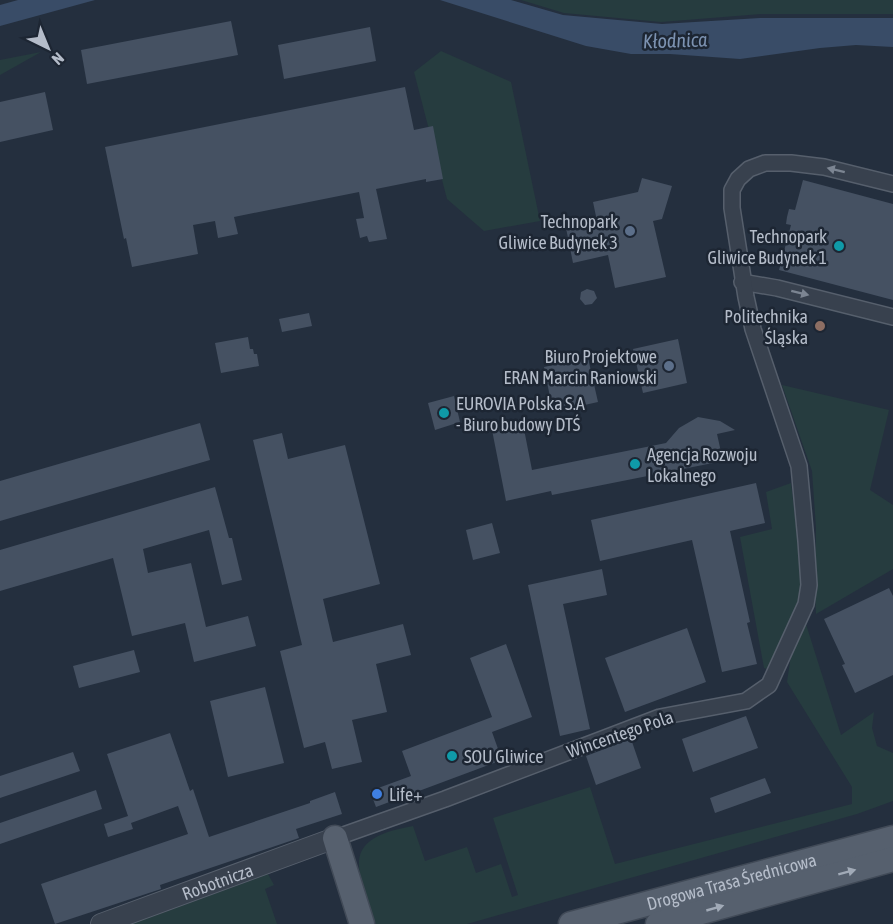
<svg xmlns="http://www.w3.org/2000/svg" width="893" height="924" font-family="'Asap Condensed',sans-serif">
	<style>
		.green { fill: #263c3f }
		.water { fill: #394c67 }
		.building { fill: #455162 }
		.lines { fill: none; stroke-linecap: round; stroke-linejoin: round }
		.minor-casing { stroke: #565f6c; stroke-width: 18 }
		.tertiary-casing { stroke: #565f6c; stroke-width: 22 }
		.primary-casing { stroke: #414a57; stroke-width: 27 }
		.minor { stroke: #38414e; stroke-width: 15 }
		.tertiary { stroke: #38414e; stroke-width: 20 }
		.primary { stroke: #56606e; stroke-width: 24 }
		.oneway { fill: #7c8592 }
		.oneway2 { fill: #a1aab7 }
		.service-dot { fill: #5c6f8a; stroke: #1d2633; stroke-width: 2 }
		.culture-dot { fill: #0f9aa8; stroke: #1d2633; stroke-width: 2 }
		.education-dot { fill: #8d6e63; stroke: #1d2633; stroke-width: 2 }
		.shop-dot { fill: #3f7fe0; stroke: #1d2633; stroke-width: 2 }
		.labels { text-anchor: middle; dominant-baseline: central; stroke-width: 5; stroke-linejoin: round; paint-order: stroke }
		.poi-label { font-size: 18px; fill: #b4bcc9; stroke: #1d2633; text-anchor: end }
		.street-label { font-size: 18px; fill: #b4bcc9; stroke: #1d2633 }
		.water-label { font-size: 20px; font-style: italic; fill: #7c92b1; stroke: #1d2633 }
	</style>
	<rect width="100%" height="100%" fill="#242f3e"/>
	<g class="green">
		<polygon points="521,0 893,0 893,14 761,14 661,22 564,13"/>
		<polygon points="441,51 511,82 540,221 484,231 447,199 414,72"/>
		<polygon points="41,52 0,75 0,60"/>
		<polygon points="782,385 889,410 870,490 893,505 893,569 816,614 815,594 816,528 812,471"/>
		<polygon points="791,483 803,586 793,622 770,670 764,668 740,537 772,529 766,492"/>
		<path d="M805,621L841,735L874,712L872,728L877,746L893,753V801L857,814L467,924H376C357,869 338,839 413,826L425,861L467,847L476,873L501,864L512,897L518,895L493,818L590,787L615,864L852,804V787L787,682L791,655Z"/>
		<polygon points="268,874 274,885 265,889 277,924 132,924"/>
	</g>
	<g class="water">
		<polygon points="18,0 95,0 0,26 0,5"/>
		<polygon points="440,0 511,0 563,15 662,24 760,18 893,18 893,47 856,45 820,48 740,59 670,54 631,54 586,46"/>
	</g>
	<g class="building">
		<polygon points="231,21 238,55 87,84 81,50"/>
		<polygon points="370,27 376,61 284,79 278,45"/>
		<polygon points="405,87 414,130 433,126 443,179 426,182 426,179 376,189 387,239 369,242 367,236 360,238 356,219 364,218 359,192 234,217 238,234 218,238 215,221 193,225 198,254 132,267 126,238 124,239 105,147"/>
		<polygon points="45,92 53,130 0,142 0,102"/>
		<polygon points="642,178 672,186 662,219 653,221 666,277 615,288 608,255 573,263 566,228 597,221 593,202 638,192"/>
		<polygon points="803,180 893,204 893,300 779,270 791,225 786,224 787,217 789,209 795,210"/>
		<polygon points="587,289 594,291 597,298 592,304 585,305 580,299 581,292"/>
		<polygon points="309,313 312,326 282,332 279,319"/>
		<polygon points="248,337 250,349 253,349 254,354 257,354 259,366 221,373 215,343"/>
		<polygon points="678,339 687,383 643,393 633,349"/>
		<polygon points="588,358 598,402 553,412 544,367"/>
		<polygon points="454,396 460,422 435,430 428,403"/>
		<polygon points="698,417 720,421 735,430 717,434 723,461 552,495 551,491 506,501 491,425 522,419 532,470 666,443 679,428"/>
		<polygon points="200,423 210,460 0,521 0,481"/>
		<polygon points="282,433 288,459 345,445 380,584 323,599 333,642 403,624 411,655 376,664 387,712 352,720 362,762 332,769 325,742 304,748 280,651 302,645 253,440"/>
		<polygon points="756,483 765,523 730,531 750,622 747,623 757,664 722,672 692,540 600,561 591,520"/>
		<polygon points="215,487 229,538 232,538 242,580 222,585 209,530 143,549 148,573 191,563 206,627 248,616 256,646 194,662 185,623 132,636 113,558 0,591 0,550"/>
		<polygon points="492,523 500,553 473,560 466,530"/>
		<polygon points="602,569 607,595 563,604 590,729 560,736 528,585"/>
		<polygon points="889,588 893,596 893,675 855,693 842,665 845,664 824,619"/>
		<polygon points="687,628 706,682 625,712 605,658"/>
		<polygon points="506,644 532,717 492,732 502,760 376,807 370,791 411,776 402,751 492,717 470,658"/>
		<polygon points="134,650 140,672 79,688 73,666"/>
		<polygon points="265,687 284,763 228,777 210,701"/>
		<polygon points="746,716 758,748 693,772 682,739"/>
		<polygon points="170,733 190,791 193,789 209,837 310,803 310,801 335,792 342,814 296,829 299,838 160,885 161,889 55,924 41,884 188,834 178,806 131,823 133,829 108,837 104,824 128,816 107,754"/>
		<polygon points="631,739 641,768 596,785 586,756"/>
		<polygon points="73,752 80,771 0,798 0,776"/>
		<polygon points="765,778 771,793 715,813 710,798"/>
		<polygon points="96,790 102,809 0,844 0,823"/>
	</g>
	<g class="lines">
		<g class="minor-casing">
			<g id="minor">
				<polyline points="742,282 777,288 893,317"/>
				<polyline points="335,838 445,799 660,717 746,701 769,685 806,604 809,585 806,541 799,466 753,329 746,297 732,208 732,190 738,179 749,169 765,163 791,163 824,167 893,184"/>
			</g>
		</g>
		<g class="tertiary-casing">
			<g id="tertiary">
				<path id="s1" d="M101,924L335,838"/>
			</g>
		</g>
		<g class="primary-casing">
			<g id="primary">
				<polyline points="335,838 362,924"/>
				<path id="s2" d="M571,924L893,838"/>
				<polyline points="658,924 893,859"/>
			</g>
		</g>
		<use href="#minor" class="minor"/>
		<use href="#tertiary" class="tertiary"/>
		<use href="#primary" class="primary"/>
	</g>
	<defs><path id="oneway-solid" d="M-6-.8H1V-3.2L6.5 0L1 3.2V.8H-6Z" transform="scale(1.5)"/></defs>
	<g class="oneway">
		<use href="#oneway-solid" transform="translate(836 170) rotate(-166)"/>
		<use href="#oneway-solid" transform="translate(800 293) rotate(14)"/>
	</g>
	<g class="oneway2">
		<use href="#oneway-solid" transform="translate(847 872) rotate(-15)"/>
		<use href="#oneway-solid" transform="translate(715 908) rotate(-16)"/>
	</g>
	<g class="service-dot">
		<circle cx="630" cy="231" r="6"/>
		<circle cx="669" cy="366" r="6"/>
	</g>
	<g class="culture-dot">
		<circle cx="839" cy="246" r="6"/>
		<circle cx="444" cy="413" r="6"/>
		<circle cx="635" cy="464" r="6"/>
		<circle cx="452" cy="756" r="6"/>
	</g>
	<circle class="education-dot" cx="820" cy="326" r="6"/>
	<circle class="shop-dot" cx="377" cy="794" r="6"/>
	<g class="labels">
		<g class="poi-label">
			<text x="618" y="221">Technopark<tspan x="618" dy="21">Gliwice Budynek 3</tspan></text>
			<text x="827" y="236">Technopark<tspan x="827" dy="21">Gliwice Budynek 1</tspan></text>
			<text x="808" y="316">Politechnika<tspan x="808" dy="21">Śląska</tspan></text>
			<text x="657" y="356">Biuro Projektowe<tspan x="657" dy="21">ERAN Marcin Raniowski</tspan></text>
			<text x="456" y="403" text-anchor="start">EUROVIA Polska S.A<tspan x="456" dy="21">- Biuro budowy DTŚ</tspan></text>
			<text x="647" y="454" text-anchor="start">Agencja Rozwoju<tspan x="647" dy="21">Lokalnego</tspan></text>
			<text x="464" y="756" text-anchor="start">SOU Gliwice</text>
			<text x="389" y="794" text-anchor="start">Life+</text>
		</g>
		<g class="street-label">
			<text transform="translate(620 734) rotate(-19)">Wincentego Pola</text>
			<text stroke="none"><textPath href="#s1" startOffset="124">Robotnicza</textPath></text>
			<text stroke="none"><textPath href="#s2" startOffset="166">Drogowa Trasa Średnicowa</textPath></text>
		</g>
		<g class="water-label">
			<text transform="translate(675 40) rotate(-2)">Kłodnica</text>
		</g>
	</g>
	<g transform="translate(48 48) rotate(137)" stroke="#1d2633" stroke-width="4.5" paint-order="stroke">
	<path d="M0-4.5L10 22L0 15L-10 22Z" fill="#b4bcc9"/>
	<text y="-9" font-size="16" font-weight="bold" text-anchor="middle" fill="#b4bcc9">N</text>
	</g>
</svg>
